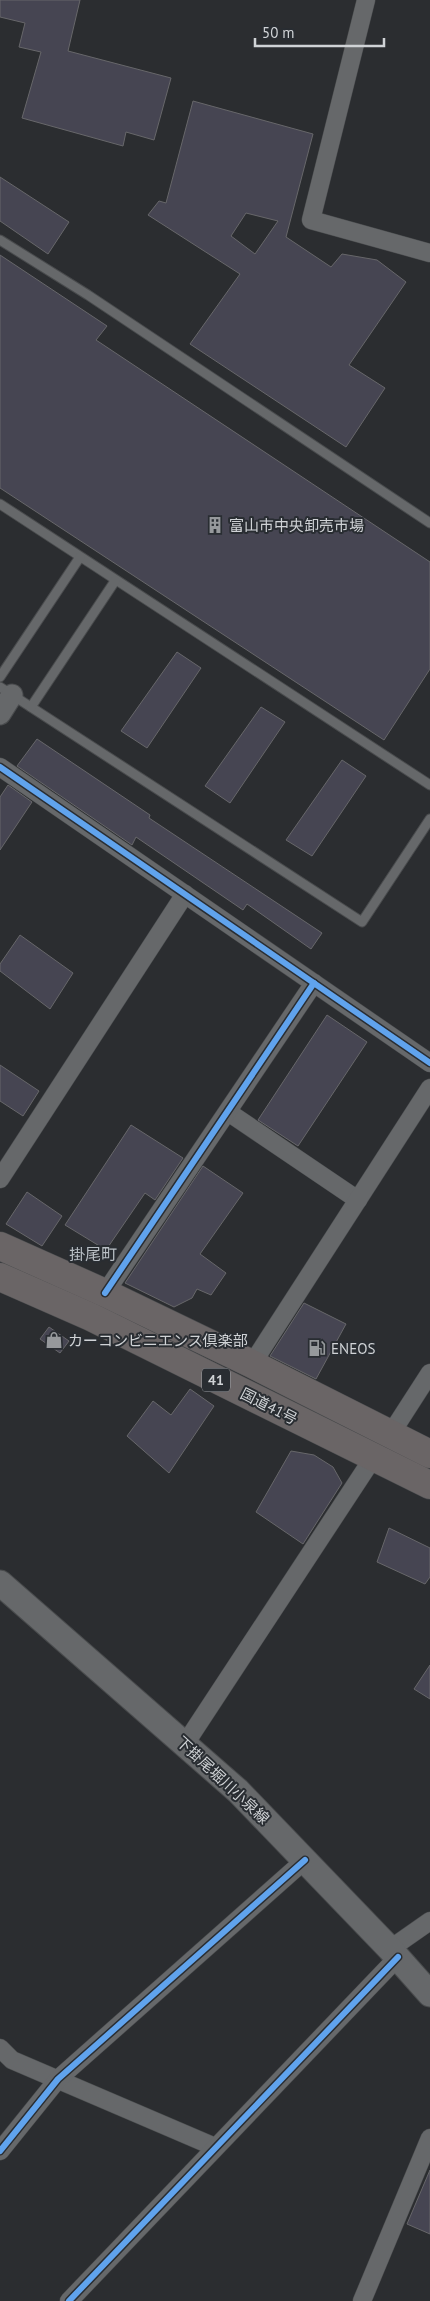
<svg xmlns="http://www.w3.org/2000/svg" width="430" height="2301" font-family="'PT Sans','Noto Sans JP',sans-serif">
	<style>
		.building { fill: #464552; stroke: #67676a; fill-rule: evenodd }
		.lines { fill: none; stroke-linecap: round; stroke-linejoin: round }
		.service-casing { stroke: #494b4d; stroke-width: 11 }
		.minor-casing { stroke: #494b4d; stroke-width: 19 }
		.tertiary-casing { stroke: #494b4d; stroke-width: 23 }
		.secondary-casing { stroke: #494b4d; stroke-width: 27 }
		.trunk-casing { stroke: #494b4d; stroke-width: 29 }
		.service { stroke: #66686a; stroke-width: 9 }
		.minor { stroke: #66686a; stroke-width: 18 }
		.tertiary { stroke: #66686a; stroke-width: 21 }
		.secondary { stroke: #66686a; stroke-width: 25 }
		.trunk { stroke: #6a6566; stroke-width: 28 }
		.cycleway-casing { stroke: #292d32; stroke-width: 9 }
		.cycleway { stroke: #60a3ed; stroke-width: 6 }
		.labels { text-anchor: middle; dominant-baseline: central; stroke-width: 4; stroke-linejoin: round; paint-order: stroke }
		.shield { fill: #292d32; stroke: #9ea1a5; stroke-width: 1 }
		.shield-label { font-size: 14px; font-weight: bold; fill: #d0d3d6 }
		.poi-label { font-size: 15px; fill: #d0d3d6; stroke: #292d32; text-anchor: start }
		.street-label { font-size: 15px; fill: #d0d3d6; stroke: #292d32 }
		.neighbourhood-label { font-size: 16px; fill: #b9bfc5; stroke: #292d32 }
	</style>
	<rect width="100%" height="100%" fill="#2b2d30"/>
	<g class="building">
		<polygon points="0,0 80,0 68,51 171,78 154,140 126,132 123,146 22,118 41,52 19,47 25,23 0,17"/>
		<path d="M193,101L313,134L286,237L331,267L342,254L377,260L406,282L349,365L385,388L346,447L190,344L240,274L148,215L159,201L166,203ZM246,213L278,221L255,254L231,236Z"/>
		<polygon points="0,177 69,222 48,254 0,221"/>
		<polygon points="0,255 107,326 96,340 430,562 430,669 384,740 0,488"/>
		<polygon points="177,652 201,668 147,748 121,731"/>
		<polygon points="261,707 285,722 230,803 205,786"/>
		<polygon points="37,739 150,815 149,818 322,933 311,949 247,904 243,910 136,837 132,845 17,766"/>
		<polygon points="342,760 366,776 312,856 286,840"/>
		<polygon points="8,785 32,802 0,850 0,797"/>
		<polygon points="20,935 73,973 50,1009 0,971 0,964"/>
		<polygon points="327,1015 367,1042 298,1146 258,1120"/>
		<polygon points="0,1065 39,1091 23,1116 0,1101"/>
		<polygon points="131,1125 183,1158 155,1200 145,1193 106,1250 65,1225"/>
		<polygon points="203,1166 243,1193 200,1254 226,1273 211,1295 197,1289 192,1298 174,1307 125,1283"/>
		<polygon points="27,1192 62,1216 42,1246 6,1224"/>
		<polygon points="304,1303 346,1324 316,1379 270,1356"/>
		<polygon points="49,1327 69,1341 60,1353 40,1339"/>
		<polygon points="190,1389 214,1406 169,1473 127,1436 153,1401 171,1415"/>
		<polygon points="291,1451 314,1455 333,1467 342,1483 303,1544 256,1512"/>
		<polygon points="389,1528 430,1548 430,1577 425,1584 377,1562"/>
		<polygon points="430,1665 430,1699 414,1689"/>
		<polygon points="430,2170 430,2234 407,2224"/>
	</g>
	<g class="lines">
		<g class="service-casing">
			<g id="service">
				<polyline points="0,240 88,295 430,523"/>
				<polyline points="0,504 430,785"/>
				<polyline points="0,677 80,557"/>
				<polyline points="0,687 362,922 430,819"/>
				<polyline points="31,707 115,581"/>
			</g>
		</g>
		<g class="minor-casing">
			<g id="minor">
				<polyline points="366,0 311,220 430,253"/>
				<polyline points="0,767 430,1063"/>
				<polyline points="228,1112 358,1200"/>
				<polyline points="0,1179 185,894"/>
				<polyline points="105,1293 314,983"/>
				<polyline points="252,1364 430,1088"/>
				<polyline points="390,1435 430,1373"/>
				<polyline points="185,1744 373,1458"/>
				<polyline points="390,1949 430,1921"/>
				<polyline points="0,2048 12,2060 215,2147"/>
				<polyline points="0,2151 58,2079 305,1860"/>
				<polyline points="69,2301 398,1957"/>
				<polyline points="362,2301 430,2138"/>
			</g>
		</g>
		<g class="tertiary-casing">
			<polyline id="tertiary" points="0,714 12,695"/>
		</g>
		<g class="secondary-casing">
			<polyline id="secondary" points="0,1583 238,1791 390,1949 430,1994"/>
		</g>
		<g class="trunk-casing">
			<g id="trunk">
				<polyline points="0,1246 105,1293 252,1364 430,1454"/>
				<polyline points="0,1277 91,1317 430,1485"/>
			</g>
		</g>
		<use href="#service" class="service"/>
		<use href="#minor" class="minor"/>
		<use href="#tertiary" class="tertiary"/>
		<use href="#secondary" class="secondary"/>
		<use href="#trunk" class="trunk"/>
		<g class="cycleway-casing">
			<g id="cycleway">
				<polyline points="0,767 430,1063"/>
				<polyline points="105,1293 314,983"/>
				<polyline points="0,2151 58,2079 305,1860"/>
				<polyline points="69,2301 398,1957"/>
			</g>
		</g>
		<use href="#cycleway" class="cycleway"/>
	</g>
	<defs>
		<g id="building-bare" transform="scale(1.35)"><path d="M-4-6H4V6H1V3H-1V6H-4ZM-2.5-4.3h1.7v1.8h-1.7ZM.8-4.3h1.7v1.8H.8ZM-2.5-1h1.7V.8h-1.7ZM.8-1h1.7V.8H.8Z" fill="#96999c" stroke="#292d32" stroke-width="2.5" paint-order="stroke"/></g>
		<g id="shop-bare" transform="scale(1.35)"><path d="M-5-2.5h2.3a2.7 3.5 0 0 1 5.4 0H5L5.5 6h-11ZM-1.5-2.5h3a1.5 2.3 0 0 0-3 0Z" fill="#96999c" stroke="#292d32" stroke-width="2.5" paint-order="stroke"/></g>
		<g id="fuel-bare" transform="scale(1.35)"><path d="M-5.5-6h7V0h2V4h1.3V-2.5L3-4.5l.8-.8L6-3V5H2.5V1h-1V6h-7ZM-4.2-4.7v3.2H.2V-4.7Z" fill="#96999c" stroke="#292d32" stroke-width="2.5" paint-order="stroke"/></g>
	</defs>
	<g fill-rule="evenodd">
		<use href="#building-bare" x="215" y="525"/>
		<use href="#shop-bare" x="54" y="1340"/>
		<use href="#fuel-bare" x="317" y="1348"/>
	</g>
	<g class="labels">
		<rect class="shield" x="202" y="1368.5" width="28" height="23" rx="4"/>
		<g class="shield-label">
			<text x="216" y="1380">41</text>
		</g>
		<g class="poi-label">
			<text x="229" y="525">富山市中央卸売市場</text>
			<text x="68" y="1340">カーコンビニエンス倶楽部</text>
			<text x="331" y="1348">ENEOS</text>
		</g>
		<g class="street-label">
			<text transform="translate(269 1406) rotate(27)">国道41号</text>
			<text transform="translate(223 1780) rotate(43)">下掛尾堀川小泉線</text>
		</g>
		<g class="neighbourhood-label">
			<text x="93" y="1254">掛尾町</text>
		</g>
	</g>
	<path d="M255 38v8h129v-8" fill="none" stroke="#d0d3d6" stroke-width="2.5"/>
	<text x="262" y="38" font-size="15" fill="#d0d3d6" stroke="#292d32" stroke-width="4" paint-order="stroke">50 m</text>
</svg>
